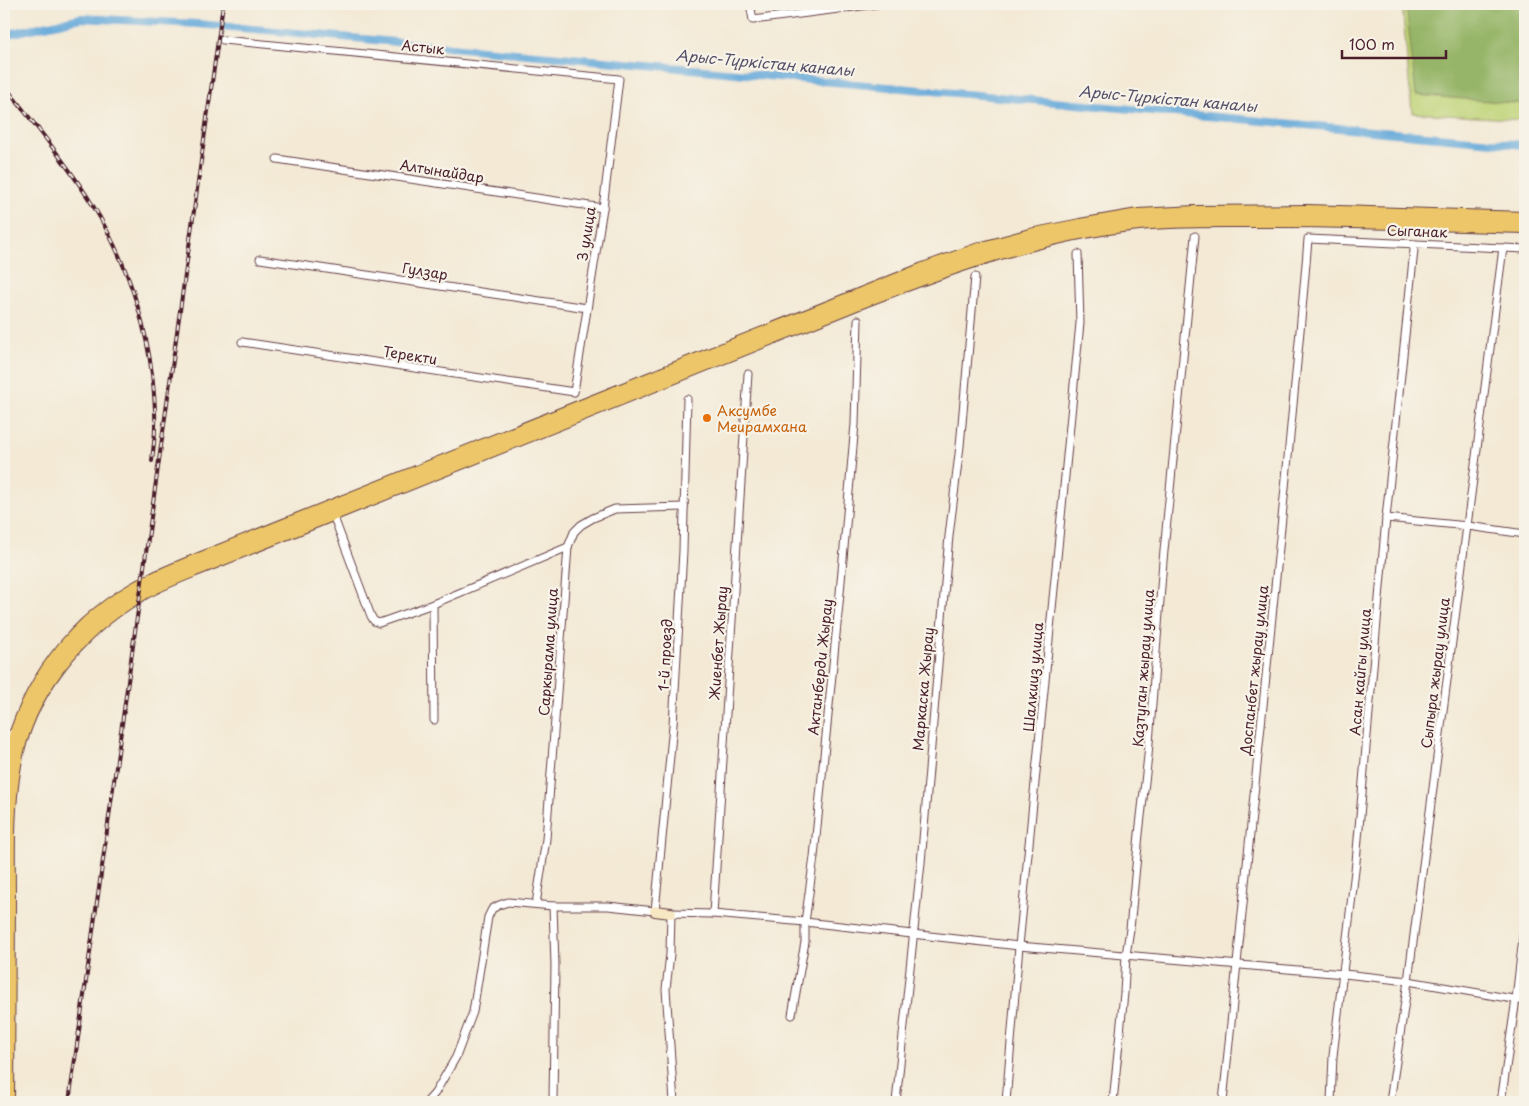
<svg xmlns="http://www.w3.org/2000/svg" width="1529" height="1106" font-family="'Playpen Sans',sans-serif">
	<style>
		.green { fill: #bed376; stroke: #847950 }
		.forest { fill: #96b567; stroke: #706a49 }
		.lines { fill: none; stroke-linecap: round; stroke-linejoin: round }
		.canal { stroke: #63a8d9; stroke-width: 8 }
		.street-casing { stroke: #633d44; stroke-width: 9 }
		.secondary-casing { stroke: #633d44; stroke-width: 12 }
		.highway-casing { stroke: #633d44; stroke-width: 14 }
		.street { stroke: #fff; stroke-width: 7 }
		.secondary { stroke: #f7e8c3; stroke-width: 10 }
		.highway { stroke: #ecc669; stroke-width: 12 }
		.rail-casing { stroke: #4a1f2b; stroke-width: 4 }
		.rail { stroke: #f7f3e8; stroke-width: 2; stroke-dasharray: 5.5; stroke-linecap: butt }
		.food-dot { fill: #e8710a; stroke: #f7f3e8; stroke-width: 2 }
		.labels { text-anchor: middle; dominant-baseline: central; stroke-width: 4.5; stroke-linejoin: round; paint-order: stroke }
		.street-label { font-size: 14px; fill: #4a1f2b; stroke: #f7f3e8 }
		.food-label { font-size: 14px; fill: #c56008; stroke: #f7f3e8; text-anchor: start }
		.water-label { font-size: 15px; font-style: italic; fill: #534f68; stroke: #f7f3e8 }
	</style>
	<rect width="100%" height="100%" fill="#f7f3e8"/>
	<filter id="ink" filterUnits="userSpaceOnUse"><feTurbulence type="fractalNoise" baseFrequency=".02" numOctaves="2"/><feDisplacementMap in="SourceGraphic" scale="10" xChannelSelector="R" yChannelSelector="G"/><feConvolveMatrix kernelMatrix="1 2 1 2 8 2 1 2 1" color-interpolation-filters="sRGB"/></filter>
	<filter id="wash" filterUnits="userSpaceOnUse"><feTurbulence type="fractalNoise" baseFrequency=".0096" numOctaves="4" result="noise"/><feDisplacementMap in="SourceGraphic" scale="20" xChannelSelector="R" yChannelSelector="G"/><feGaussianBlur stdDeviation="1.12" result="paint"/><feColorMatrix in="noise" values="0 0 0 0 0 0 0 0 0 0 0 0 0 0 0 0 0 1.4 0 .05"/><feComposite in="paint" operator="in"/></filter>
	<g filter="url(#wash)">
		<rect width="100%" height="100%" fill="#f3e9d5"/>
		<polygon class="green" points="1402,4 1525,4 1525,120 1412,113"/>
		<polygon class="forest" points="1406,4 1525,4 1525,104 1416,95"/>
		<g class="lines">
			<polyline class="canal" points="4,35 81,18 198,24 1525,145"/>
		</g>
	</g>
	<g filter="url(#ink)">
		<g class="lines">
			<g class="street-casing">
				<g id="street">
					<polyline points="750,4 753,20 877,4"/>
					<polyline points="223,40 619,79 603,208 574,392 242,342"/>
					<polyline points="277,159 603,208"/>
					<polyline points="260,259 587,308"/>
					<polyline points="333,515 371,616 374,621 379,623 433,604 568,547 546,839 536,904"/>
					<polyline points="1386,518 1468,526 1525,534"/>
					<polyline points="568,547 574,532 581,525 593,518 615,509 684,507"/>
					<polyline points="433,604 434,720"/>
					<polyline points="4,746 12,733"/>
					<polyline points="553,906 555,965 553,1102"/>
					<polyline points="713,914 748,374"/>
					<polyline points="792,1015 805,942 805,922 814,857 839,604 855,424 858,320"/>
					<polyline points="427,1102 435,1093 456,1057 473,1012 488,917 492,909 499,905 508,902 553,906 608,906 655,911 673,725 683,551 687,399"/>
					<polyline points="674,1102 666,989 670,954 671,913 713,914 805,922 1019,946 1344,974 1408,981 1525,1001"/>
					<polyline points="896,1102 921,863 949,536 960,446 975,277"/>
					<polyline points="1006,1102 1019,946 1080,323 1078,254"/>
					<polyline points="1113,1102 1124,993 1126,955 1130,929 1139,834 1148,756 1163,561 1195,236"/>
					<path d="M1223,1102L1287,468C1294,392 1302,316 1308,239L1525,249"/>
					<polyline points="1331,1102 1333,1056 1356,862 1386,518 1414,250 1413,244"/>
					<polyline points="1390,1102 1408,981 1503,248"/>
					<polyline points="1501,1102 1516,999 1525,920"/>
				</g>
			</g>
			<g class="secondary-casing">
				<polyline id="secondary" points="655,911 671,913"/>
			</g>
			<g class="highway-casing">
				<g id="highway">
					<path d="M4,783C16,701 62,629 135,588C154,577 174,569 194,561L923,269L979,249L1030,235L1080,225L1138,215L1195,212L1308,211L1525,218"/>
					<path d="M8,1102C8,1035 9,968 9,901C9,856 7,810 15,765C28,693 78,632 139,596C157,585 178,577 198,569L859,303C950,268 1042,234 1139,224C1177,220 1215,221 1253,221C1344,220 1434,224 1525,227"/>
				</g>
			</g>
			<use href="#street" class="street"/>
			<use href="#secondary" class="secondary"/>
			<use href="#highway" class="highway"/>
			<g class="rail-casing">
				<g id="rail">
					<path d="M4,85C34,124 66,162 92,204C124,256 144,314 152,374C154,392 156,410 155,427C155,439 153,450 152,461"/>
					<polyline points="69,1102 223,4"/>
				</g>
			</g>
			<use href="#rail" class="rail"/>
		</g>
	</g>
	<circle class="food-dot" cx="707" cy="418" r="5"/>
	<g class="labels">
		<g class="street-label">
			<text transform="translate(423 47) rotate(6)">Астык</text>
			<text transform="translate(442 171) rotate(9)">Алтынайдар</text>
			<text transform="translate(1417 231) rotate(2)">Сыганак</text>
			<text transform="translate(586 234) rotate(-81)">3 улица</text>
			<text transform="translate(425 271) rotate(9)">Гулзар</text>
			<text transform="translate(410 355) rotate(9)">Теректи</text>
			<text transform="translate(718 643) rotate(-86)">Жиенбет Жырау</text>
			<text transform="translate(548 652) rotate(-86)">Саркырама улица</text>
			<text transform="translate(665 655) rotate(-87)">1-й проезд</text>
			<text transform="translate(820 667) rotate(-84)">Актанберди Жырау</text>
			<text transform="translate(1143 668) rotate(-86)">Казтуган жырау улица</text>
			<text transform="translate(1254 670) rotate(-84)">Доспанбет жырау улица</text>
			<text transform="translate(1360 672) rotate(-85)">Асан кайгы улица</text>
			<text transform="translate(1435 673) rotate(-83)">Сыпыра жырау улица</text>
			<text transform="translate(1033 677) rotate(-85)">Шалкииз улица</text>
			<text transform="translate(923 689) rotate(-85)">Маркаска Жырау</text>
		</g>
		<g class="food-label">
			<text x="717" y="410">Аксумбе<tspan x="717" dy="16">Меирамхана</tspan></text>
		</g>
		<g class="water-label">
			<text transform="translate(765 62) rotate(5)">Арыс-Түркістан каналы</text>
			<text transform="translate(1168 98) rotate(5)">Арыс-Түркістан каналы</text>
		</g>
	</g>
	<rect width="1529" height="1106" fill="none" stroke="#f7f3e8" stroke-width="20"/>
	<path d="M1342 50v8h104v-8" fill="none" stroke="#4a1f2b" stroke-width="2.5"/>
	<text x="1349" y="50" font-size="15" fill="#4a1f2b" stroke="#f7f3e8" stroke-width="4" paint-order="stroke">100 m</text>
</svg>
